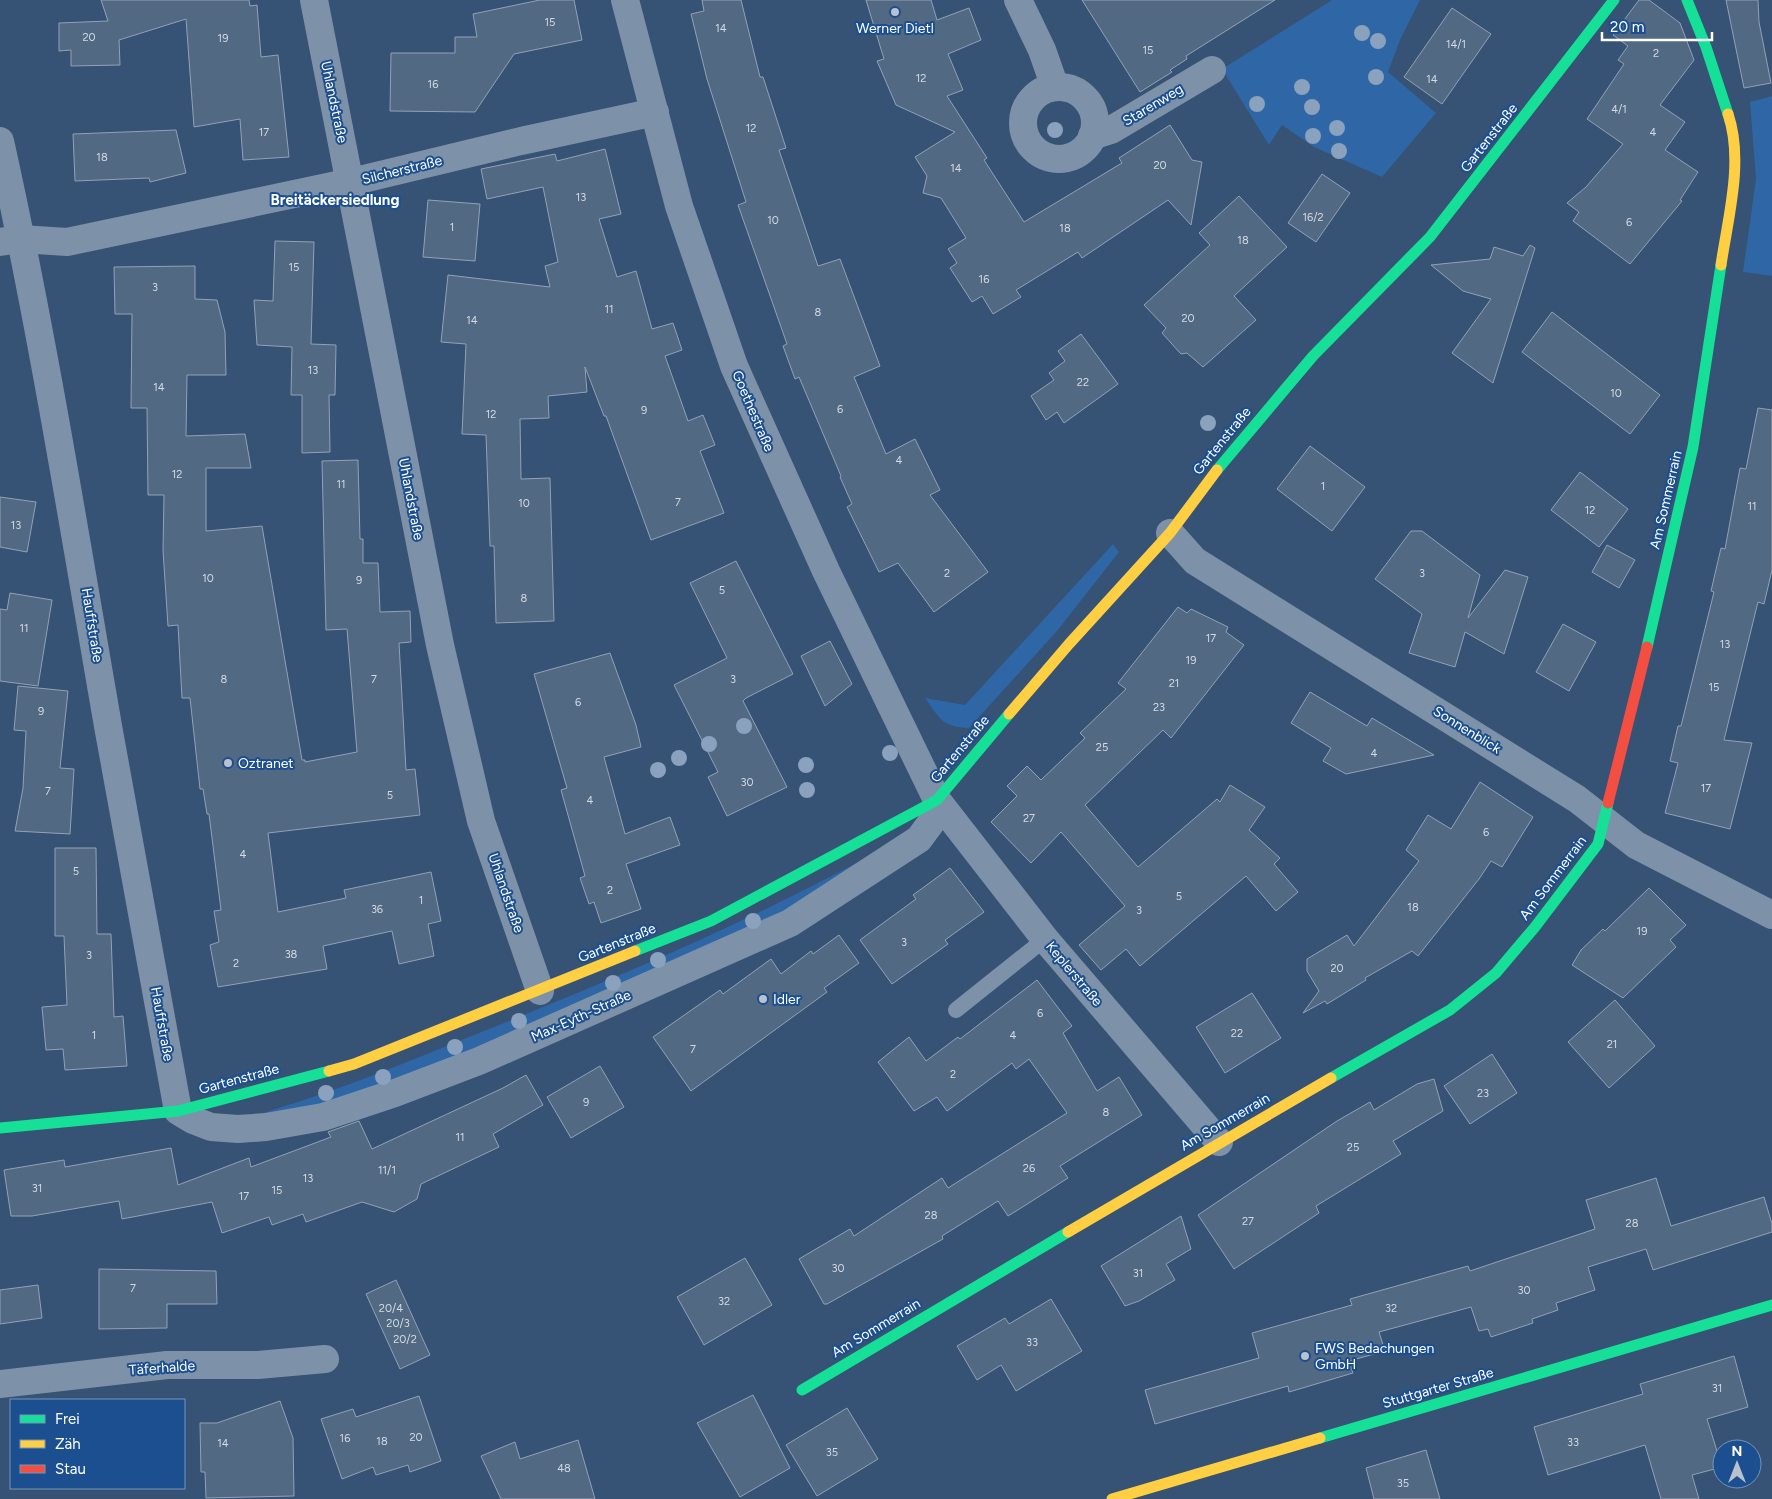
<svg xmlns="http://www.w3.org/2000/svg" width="1772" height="1499" font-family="Figtree,sans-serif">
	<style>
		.green { fill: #2f66a5 }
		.building { fill: #526984; stroke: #92a2b6 }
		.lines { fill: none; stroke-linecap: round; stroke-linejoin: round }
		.lane { stroke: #7d92a8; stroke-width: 16 }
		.street { stroke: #7d92a8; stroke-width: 28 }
		.fast { stroke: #16e098; stroke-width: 11 }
		.slow { stroke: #ffcf43; stroke-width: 11 }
		.jam { stroke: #f24e42; stroke-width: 11 }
		.tree { fill: #8aa2be }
		.poi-dot { fill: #b9c2ce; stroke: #1b4f8f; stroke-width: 2 }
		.labels { text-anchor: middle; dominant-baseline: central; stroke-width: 4; stroke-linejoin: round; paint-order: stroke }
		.number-label { font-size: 11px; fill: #d4dae0 }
		.poi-label { font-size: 14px; fill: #fff; stroke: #1b4f8f; text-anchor: start }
		.street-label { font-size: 14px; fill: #fff; stroke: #1b4f8f }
		.neighbourhood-label { font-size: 15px; font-weight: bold; fill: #fff; stroke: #1b4f8f }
	</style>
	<rect width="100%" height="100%" fill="#365274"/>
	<g class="green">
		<polygon points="1332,0 1420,0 1400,40 1388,72 1436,113 1382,177 1314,147 1282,125 1269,145 1222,69"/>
		<polygon points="1772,96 1772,276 1743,272 1756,179 1750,102"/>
		<path d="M1113,544L1119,552L1057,631L969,728C942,727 940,719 925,698L965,705Z"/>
		<path d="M884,848L829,890L580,1007L349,1099L266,1116L264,1113L272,1110C350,1087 423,1055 499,1025C631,972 759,917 884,848Z"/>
	</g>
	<g class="building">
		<polygon points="101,0 249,0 250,6 257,5 261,57 278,55 289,157 243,160 240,119 194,127 186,19 119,40 120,65 71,66 71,50 59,51 59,23 108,21"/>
		<polygon points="540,0 574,0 582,40 514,54 475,112 390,111 391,53 455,53 455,37 477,37 473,14"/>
		<polygon points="702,0 741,0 760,77 763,77 786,148 779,150 818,266 840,259 880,366 854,377 886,454 915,439 940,490 930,495 988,572 934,612 898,563 879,572 847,507 852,504 840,477 841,476 799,377 795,379 783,346 787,344 738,205 746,202 707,79 691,14 704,11"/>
		<polygon points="866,0 931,0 937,20 969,8 981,40 948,54 963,90 947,96 987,158 984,160 1024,222 1122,163 1119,158 1170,125 1192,160 1202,162 1191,225 1168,200 1082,258 1078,252 1016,290 1021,297 993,314 982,296 972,302 950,268 957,263 948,249 966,238 941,198 923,193 927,176 915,157 955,132 896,105 877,61 884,59"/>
		<polygon points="1082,0 1275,0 1186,56 1187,59 1170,70 1172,72 1140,92"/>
		<polygon points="1639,0 1649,0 1680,23 1691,52 1694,60 1660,105 1685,122 1665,150 1698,172 1680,200 1682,201 1630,264 1573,221 1579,212 1567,203 1586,187 1623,144 1587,119 1624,64 1618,60 1628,46 1613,35"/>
		<polygon points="1726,0 1758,0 1759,22 1771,83 1744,88"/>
		<polygon points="1452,8 1491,34 1442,104 1404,77"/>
		<polygon points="176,130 186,173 150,182 149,178 75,181 73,134"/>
		<polygon points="605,149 621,214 599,219 617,277 636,271 652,329 673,323 682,350 665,356 688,421 703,415 715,445 700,451 724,513 651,540 606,416 604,416 585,367 587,392 548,396 549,418 520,419 521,479 550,478 554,621 496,623 494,546 490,546 486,435 462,434 466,344 441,342 448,275 550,287 545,266 558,262 543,187 487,199 481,169 555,154 557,161"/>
		<polygon points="1322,174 1350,193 1316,242 1288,223"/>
		<polygon points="1239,196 1287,247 1234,296 1256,320 1203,367 1187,353 1181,354 1162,333 1166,328 1144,305 1210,245 1199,233"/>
		<polygon points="428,200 480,204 475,261 423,257"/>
		<polygon points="275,241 314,242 311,344 336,345 335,395 329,395 330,452 302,453 302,395 291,395 292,347 257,345 254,300 273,301"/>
		<polygon points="1530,245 1535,248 1493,383 1452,353 1491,299 1463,291 1431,265 1490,259 1494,247 1523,256"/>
		<polygon points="195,266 195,299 217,300 225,332 226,375 187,375 186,436 245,434 251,468 206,468 206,531 262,526 302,760 305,760 305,762 357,752 347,629 326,630 322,461 358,460 360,539 363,539 363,563 378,563 380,612 410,611 411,642 399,643 406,770 415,769 420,815 268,833 278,912 346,898 344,890 431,872 441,921 428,924 434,956 399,964 392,931 323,946 327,969 218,987 210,945 219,942 214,911 221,910 209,814 207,814 203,789 200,789 190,698 182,698 178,625 168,626 163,550 164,495 148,495 147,408 131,408 132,314 115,314 114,267"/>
		<polygon points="1552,312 1660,395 1630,434 1522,352"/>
		<polygon points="1081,334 1118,384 1064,423 1057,412 1046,420 1031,396 1054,380 1049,373 1065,361 1058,351"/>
		<polygon points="1758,408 1772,410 1772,570 1764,604 1758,602 1724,740 1752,743 1730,829 1665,813 1678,763 1670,761 1678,726 1681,726 1714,592 1711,591 1721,548 1725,549 1740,468 1746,469"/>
		<polygon points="1310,446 1365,487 1332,531 1277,489"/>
		<polygon points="1580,472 1628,509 1599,547 1551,510"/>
		<polygon points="0,497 36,502 27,552 0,547"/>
		<polygon points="1411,531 1422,531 1480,575 1468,618 1505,570 1528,577 1504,654 1465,632 1455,667 1409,653 1422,614 1375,579"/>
		<polygon points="1607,545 1635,560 1619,588 1592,572"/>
		<polygon points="736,561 793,674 746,698 743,701 787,787 727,816 708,777 718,772 674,685 727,658 690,583"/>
		<polygon points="10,593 52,600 38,686 0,681 0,609 7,610"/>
		<polygon points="1178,607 1187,613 1191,609 1228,627 1226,632 1244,645 1171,738 1163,730 1085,805 1138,867 1217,799 1220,802 1230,785 1265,807 1249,830 1280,858 1274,864 1298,892 1276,911 1246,876 1140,966 1126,949 1101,970 1079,945 1125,906 1061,832 1031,863 991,822 1017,796 1007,786 1027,766 1041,780 1085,738 1080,733 1126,689 1118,683"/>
		<polygon points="1563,624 1596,642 1569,691 1536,672"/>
		<polygon points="830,641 852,684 825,706 801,656"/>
		<polygon points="610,653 636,725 641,747 604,757 625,834 670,817 680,845 626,864 641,909 601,923 594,902 589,904 580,878 585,876 561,790 567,788 534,674"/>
		<polygon points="18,686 68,691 60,768 74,769 70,834 15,831 23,788 26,731 14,730"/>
		<polygon points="1310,692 1367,726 1372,718 1434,755 1346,774 1323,761 1331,748 1291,723"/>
		<polygon points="1480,782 1533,817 1502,867 1491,861 1479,879 1418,956 1412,951 1365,978 1366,980 1327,1004 1325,1001 1303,1013 1319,991 1307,971 1307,959 1347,935 1354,946 1419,861 1406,850 1428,815 1451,829"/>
		<polygon points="55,848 96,848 97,934 111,934 114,1017 123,1016 127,1066 65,1070 63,1049 46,1050 42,1007 67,1005 64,936 55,936"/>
		<polygon points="950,868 984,912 945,940 948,944 892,984 860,940 916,899 913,895"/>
		<polygon points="1649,888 1686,925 1670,940 1676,947 1623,998 1572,965 1581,950 1603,929 1605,931"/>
		<polygon points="839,935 859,963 824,988 827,992 691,1091 653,1037 720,990 723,994 771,959 781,974 811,951 813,954"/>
		<polygon points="1037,980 1072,1026 1063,1033 1097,1091 1119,1077 1142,1115 1060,1166 1068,1178 1021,1208 1008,1216 998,1201 942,1236 943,1239 827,1304 824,1304 799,1259 850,1229 854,1236 942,1178 948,1188 1067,1113 1029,1059 1016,1069 1012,1063 947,1111 937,1097 914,1111 878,1062 909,1037 926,1061 958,1037 960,1039"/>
		<polygon points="1252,993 1281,1038 1225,1073 1196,1027"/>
		<polygon points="1615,1000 1655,1046 1609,1088 1568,1042"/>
		<polygon points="1492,1054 1517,1093 1470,1124 1444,1086"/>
		<polygon points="600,1066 624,1107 571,1138 547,1097"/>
		<polygon points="526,1075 543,1105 493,1134 499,1147 421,1184 417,1199 394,1212 362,1202 306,1222 303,1214 272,1225 269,1217 222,1233 212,1202 122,1219 119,1201 32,1216 11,1216 4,1170 64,1160 65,1167 171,1148 178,1185 249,1158 251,1167 331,1137 328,1132 359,1121 372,1149 503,1088"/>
		<polygon points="1434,1079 1443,1111 1393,1141 1401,1154 1316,1206 1319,1213 1234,1269 1198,1215 1337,1121 1370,1102 1374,1110 1417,1084"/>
		<polygon points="1656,1178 1671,1226 1764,1197 1772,1224 1772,1232 1653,1270 1646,1249 1588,1267 1595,1290 1556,1303 1558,1310 1532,1319 1533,1323 1491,1337 1488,1329 1479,1331 1471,1307 1379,1332 1385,1351 1349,1361 1353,1373 1289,1392 1288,1386 1155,1424 1145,1390 1259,1358 1252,1333 1352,1305 1350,1299 1468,1266 1470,1271 1595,1229 1586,1200"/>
		<polygon points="1181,1216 1191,1249 1166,1264 1175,1280 1139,1301 1125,1306 1101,1266"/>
		<polygon points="745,1258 772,1305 704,1345 677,1297"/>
		<polygon points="99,1269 216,1271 217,1304 167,1304 167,1328 99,1329"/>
		<polygon points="396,1280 430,1355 400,1369 366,1294"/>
		<polygon points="38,1285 42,1318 0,1324 0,1290"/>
		<polygon points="1051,1299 1082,1351 1016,1391 1001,1365 977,1380 957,1346 1005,1318 1009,1324"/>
		<polygon points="1734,1356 1748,1407 1707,1419 1722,1467 1692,1475 1699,1499 1661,1499 1645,1445 1548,1475 1534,1427 1643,1394 1640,1384"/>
		<polygon points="753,1395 790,1468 740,1497 697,1423"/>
		<polygon points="419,1396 441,1461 410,1472 408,1465 376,1475 373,1467 342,1479 321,1419 353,1409 356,1417"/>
		<polygon points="280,1401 293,1438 294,1496 206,1498 205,1472 201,1472 200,1423 217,1423"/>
		<polygon points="847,1408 878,1459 817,1496 786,1445"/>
		<polygon points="578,1440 595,1499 501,1499 481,1456 515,1442 520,1459"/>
		<polygon points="1426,1450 1440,1499 1374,1499 1366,1468"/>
	</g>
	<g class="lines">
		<polyline class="lane" points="956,1010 1045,939"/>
		<g class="street">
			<polyline points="314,0 440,645 481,821 540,991"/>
			<polyline points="625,0 679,206 734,366 826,571 937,800 1045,939 1219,1142"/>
			<polyline points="1018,0 1042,50 1055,87"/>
			<circle cx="1059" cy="123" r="36"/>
			<polyline points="1092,136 1111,130 1212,70"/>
			<path d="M0,141C43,335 74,530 108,726C131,854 155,983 178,1111L193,1120L211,1127L238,1129L266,1127L323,1117L395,1093L479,1061L790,923L919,839L933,820L937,800"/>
			<polyline points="0,242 21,239 67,242 351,182 521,141 655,112"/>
			<polyline points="1170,533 1195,561 1577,799 1636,845 1772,915"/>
			<polyline points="0,1384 167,1365 258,1365 325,1359"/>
		</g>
		<g class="fast">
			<polyline points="1687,0 1706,47 1728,114"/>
			<polyline points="1217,470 1313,356 1430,237 1614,0"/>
			<polyline points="1647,647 1693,447 1721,265"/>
			<polyline points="635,951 711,921 937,800 1009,714"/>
			<polyline points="1331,1078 1450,1010 1496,973 1535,927 1598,844 1608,803"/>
			<polyline points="0,1128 178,1111 329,1071"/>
			<polyline points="802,1390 1068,1232"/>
			<polyline points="1320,1438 1772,1305"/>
		</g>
		<g class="slow">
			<path d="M1721,265C1728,217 1744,161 1728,114"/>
			<polyline points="1009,714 1069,644 1170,533 1217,470"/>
			<polyline points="329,1071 354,1064 635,951"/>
			<polyline points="1068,1232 1331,1078"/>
			<polyline points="1112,1499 1320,1438"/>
		</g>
		<polyline class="jam" points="1608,803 1647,647"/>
	</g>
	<g class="tree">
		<circle cx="1362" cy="33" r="8"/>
		<circle cx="1378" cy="41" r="8"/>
		<circle cx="1376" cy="77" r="8"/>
		<circle cx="1302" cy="87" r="8"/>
		<circle cx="1257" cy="104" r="8"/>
		<circle cx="1312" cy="107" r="8"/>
		<circle cx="1337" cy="128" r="8"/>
		<circle cx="1055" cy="130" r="8"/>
		<circle cx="1313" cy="136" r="8"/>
		<circle cx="1339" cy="151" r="8"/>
		<circle cx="1208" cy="423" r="8"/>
		<circle cx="744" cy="726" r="8"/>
		<circle cx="709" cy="744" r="8"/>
		<circle cx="890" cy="753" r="8"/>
		<circle cx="679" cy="758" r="8"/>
		<circle cx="806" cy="765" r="8"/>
		<circle cx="658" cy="770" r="8"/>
		<circle cx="807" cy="790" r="8"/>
		<circle cx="753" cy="921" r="8"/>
		<circle cx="658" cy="960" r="8"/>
		<circle cx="613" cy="983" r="8"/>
		<circle cx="519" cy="1021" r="8"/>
		<circle cx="455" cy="1047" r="8"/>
		<circle cx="383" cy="1077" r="8"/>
		<circle cx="326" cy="1093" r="8"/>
	</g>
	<g class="poi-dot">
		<circle cx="895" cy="12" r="5"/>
		<circle cx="228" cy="763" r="5"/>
		<circle cx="763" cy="999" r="5"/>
		<circle cx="1305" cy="1356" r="5"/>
	</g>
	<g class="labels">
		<g class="number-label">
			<text x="550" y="22">15</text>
			<text x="721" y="28">14</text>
			<text x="89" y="37">20</text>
			<text x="223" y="38">19</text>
			<text x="1456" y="44">14/1</text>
			<text x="1148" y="50">15</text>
			<text x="1656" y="53">2</text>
			<text x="921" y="78">12</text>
			<text x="1432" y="79">14</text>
			<text x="433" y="84">16</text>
			<text x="1619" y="109">4/1</text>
			<text x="751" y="128">12</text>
			<text x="264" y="132">17</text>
			<text x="1653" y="132">4</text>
			<text x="102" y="157">18</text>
			<text x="1160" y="165">20</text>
			<text x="956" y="168">14</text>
			<text x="581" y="197">13</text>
			<text x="1313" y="217">16/2</text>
			<text x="773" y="220">10</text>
			<text x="1629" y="222">6</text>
			<text x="452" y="227">1</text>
			<text x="1065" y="228">18</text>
			<text x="1243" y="240">18</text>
			<text x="294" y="267">15</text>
			<text x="984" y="279">16</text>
			<text x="155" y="287">3</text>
			<text x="609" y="309">11</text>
			<text x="818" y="312">8</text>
			<text x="1188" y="318">20</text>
			<text x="472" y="320">14</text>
			<text x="313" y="370">13</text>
			<text x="1083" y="382">22</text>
			<text x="159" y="387">14</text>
			<text x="1616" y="393">10</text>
			<text x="840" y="409">6</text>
			<text x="644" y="410">9</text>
			<text x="491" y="414">12</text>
			<text x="899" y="460">4</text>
			<text x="177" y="474">12</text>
			<text x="341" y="484">11</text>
			<text x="1323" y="486">1</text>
			<text x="678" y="502">7</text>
			<text x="524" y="503">10</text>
			<text x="1752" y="506">11</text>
			<text x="1590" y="510">12</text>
			<text x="16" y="525">13</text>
			<text x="947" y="573">2</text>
			<text x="1422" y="573">3</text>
			<text x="208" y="578">10</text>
			<text x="359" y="580">9</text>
			<text x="722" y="590">5</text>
			<text x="524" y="598">8</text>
			<text x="24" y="628">11</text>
			<text x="1211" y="638">17</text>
			<text x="1725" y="644">13</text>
			<text x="1191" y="660">19</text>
			<text x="224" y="679">8</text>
			<text x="374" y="679">7</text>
			<text x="733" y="679">3</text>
			<text x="1174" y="683">21</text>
			<text x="1714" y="687">15</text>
			<text x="578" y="702">6</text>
			<text x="1159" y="707">23</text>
			<text x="41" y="711">9</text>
			<text x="1102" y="747">25</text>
			<text x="1374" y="753">4</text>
			<text x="747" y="782">30</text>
			<text x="1706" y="788">17</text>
			<text x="48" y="791">7</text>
			<text x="390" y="795">5</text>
			<text x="590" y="800">4</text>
			<text x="1029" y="818">27</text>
			<text x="1486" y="832">6</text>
			<text x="243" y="854">4</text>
			<text x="76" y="871">5</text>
			<text x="610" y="890">2</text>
			<text x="1179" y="896">5</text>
			<text x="421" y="900">1</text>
			<text x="1413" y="907">18</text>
			<text x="377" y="909">36</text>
			<text x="1139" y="910">3</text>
			<text x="1642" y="931">19</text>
			<text x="904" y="942">3</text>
			<text x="291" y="954">38</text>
			<text x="89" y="955">3</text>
			<text x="236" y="963">2</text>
			<text x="1337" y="968">20</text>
			<text x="1040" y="1013">6</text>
			<text x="1237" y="1033">22</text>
			<text x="94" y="1035">1</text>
			<text x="1013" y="1035">4</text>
			<text x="1612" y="1044">21</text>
			<text x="693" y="1049">7</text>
			<text x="953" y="1074">2</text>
			<text x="1483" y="1093">23</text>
			<text x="586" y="1102">9</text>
			<text x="1106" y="1112">8</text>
			<text x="460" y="1137">11</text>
			<text x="1353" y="1147">25</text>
			<text x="1029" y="1168">26</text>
			<text x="387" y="1170">11/1</text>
			<text x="308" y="1178">13</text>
			<text x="37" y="1188">31</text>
			<text x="277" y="1190">15</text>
			<text x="244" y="1196">17</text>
			<text x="931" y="1215">28</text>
			<text x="1248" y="1221">27</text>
			<text x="1632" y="1223">28</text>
			<text x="838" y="1268">30</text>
			<text x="1138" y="1273">31</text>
			<text x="133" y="1288">7</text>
			<text x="1524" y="1290">30</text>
			<text x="724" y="1301">32</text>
			<text x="391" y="1308">20/4</text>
			<text x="1391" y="1308">32</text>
			<text x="398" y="1323">20/3</text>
			<text x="405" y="1339">20/2</text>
			<text x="1032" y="1342">33</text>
			<text x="1717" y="1388">31</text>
			<text x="416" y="1437">20</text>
			<text x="345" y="1438">16</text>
			<text x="382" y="1441">18</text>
			<text x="1573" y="1442">33</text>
			<text x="223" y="1443">14</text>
			<text x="832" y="1452">35</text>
			<text x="564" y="1468">48</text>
			<text x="1403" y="1483">35</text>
		</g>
		<g class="poi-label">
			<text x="895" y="28" text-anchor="middle">Werner Dietl</text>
			<text x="238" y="763">Oztranet</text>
			<text x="773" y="999">Idler</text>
			<text x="1315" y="1348">FWS Bedachungen<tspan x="1315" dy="16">GmbH</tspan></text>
		</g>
		<g class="street-label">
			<text transform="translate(334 102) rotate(78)">Uhlandstraße</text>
			<text transform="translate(1153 105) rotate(-31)">Starenweg</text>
			<text transform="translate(1489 138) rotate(-52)">Gartenstraße</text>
			<text transform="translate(402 170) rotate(-14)">Silcherstraße</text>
			<text transform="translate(753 411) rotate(67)">Goethestraße</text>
			<text transform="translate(1222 441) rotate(-51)">Gartenstraße</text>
			<text transform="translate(411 499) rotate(79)">Uhlandstraße</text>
			<text transform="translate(1666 500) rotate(-77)">Am Sommerrain</text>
			<text transform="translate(92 625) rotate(81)">Hauffstraße</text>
			<text transform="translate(1467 730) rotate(32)">Sonnenblick</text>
			<text transform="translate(960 749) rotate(-50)">Gartenstraße</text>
			<text transform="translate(1553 878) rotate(-53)">Am Sommerrain</text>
			<text transform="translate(506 893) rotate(71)">Uhlandstraße</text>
			<text transform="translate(617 943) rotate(-22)">Gartenstraße</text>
			<text transform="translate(1074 974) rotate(50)">Keplerstraße</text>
			<text transform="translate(581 1016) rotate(-24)">Max-Eyth-Straße</text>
			<text transform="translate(162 1024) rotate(80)">Hauffstraße</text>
			<text transform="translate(239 1079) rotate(-15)">Gartenstraße</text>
			<text transform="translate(1225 1122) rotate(-30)">Am Sommerrain</text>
			<text transform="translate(876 1328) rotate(-31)">Am Sommerrain</text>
			<text transform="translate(162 1368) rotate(-4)">Täferhalde</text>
			<text transform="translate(1438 1388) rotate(-16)">Stuttgarter Straße</text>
		</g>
		<g class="neighbourhood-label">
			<text x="335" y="200">Breitäckersiedlung</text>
		</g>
	</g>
	<rect x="10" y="1399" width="175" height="90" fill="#1b4f8f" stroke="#7695bc"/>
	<rect x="20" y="1415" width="25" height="8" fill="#16e098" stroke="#7695bc"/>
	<text x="55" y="1424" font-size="15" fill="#ffffff">Frei</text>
	<rect x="20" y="1440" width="25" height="8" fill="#ffcf43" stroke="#7695bc"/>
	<text x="55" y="1449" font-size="15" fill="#ffffff">Zäh</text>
	<rect x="20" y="1465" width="25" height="8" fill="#f24e42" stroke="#7695bc"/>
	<text x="55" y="1474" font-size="15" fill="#ffffff">Stau</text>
	<g transform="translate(1737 1464)"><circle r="24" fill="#1b4f8f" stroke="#7695bc"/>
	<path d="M0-4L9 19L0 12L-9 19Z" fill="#b9c2ce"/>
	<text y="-8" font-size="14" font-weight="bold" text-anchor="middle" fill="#ffffff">N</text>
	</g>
	<path d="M1602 32v8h110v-8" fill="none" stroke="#ffffff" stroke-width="2.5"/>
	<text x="1610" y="32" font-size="15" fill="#ffffff" stroke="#1b4f8f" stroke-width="4" paint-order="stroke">20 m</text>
</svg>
